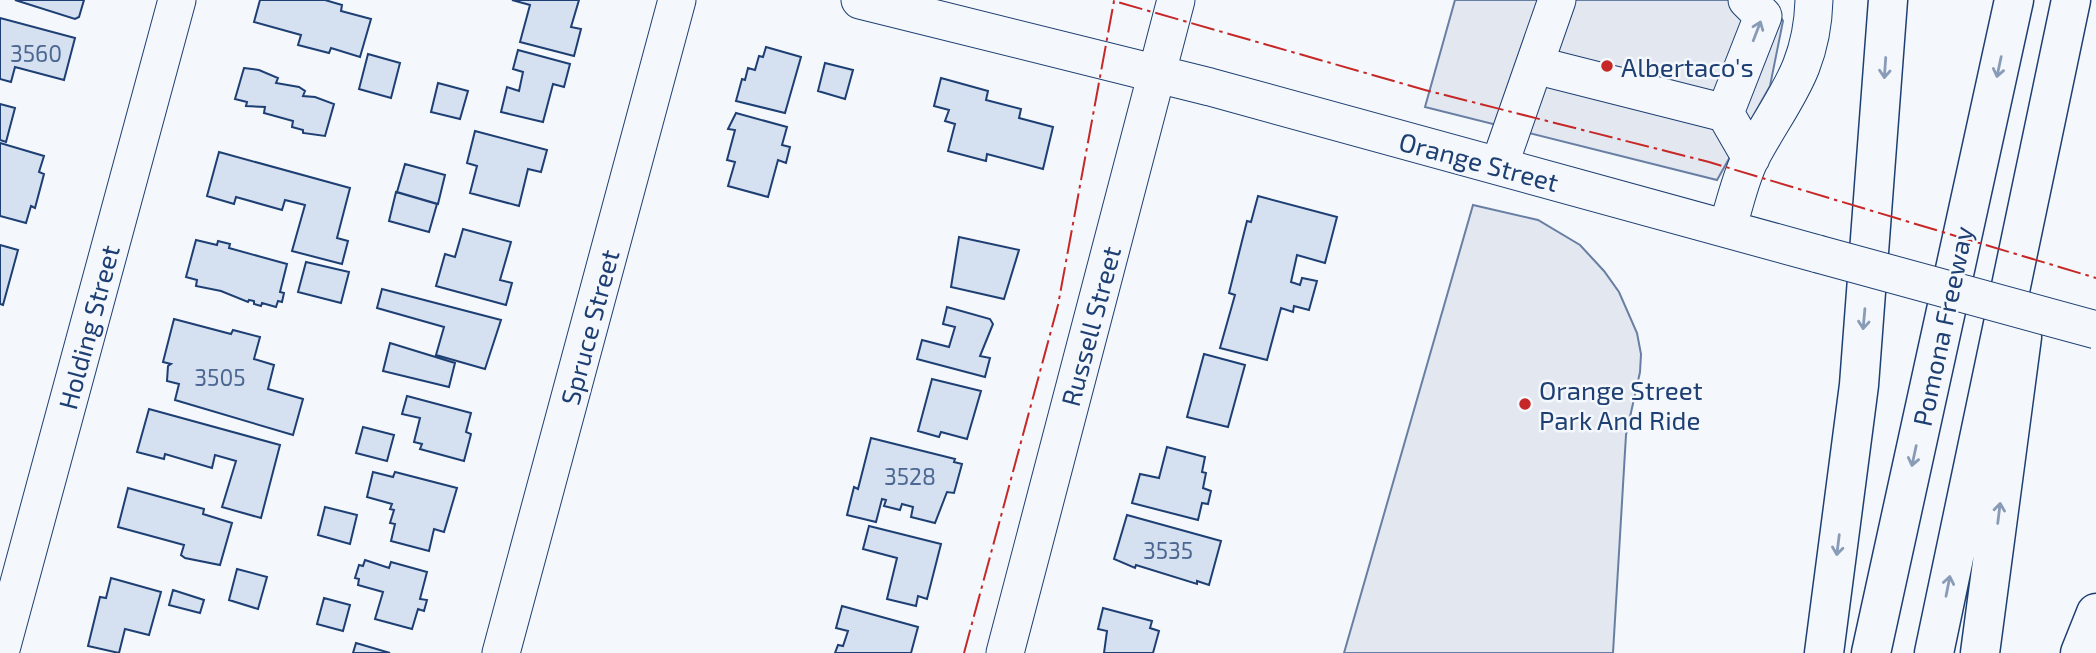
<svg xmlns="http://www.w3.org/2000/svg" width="2096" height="653" font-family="'Exo 2',sans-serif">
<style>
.parking{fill:#e3e8f0;stroke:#687fa3;stroke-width:2}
.building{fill:#d5e0f0;stroke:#1d3f73;stroke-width:2}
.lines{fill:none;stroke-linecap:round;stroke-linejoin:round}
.minor-casing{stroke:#1d3f73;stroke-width:39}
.highway-casing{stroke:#1d3f73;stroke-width:41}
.minor{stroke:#f4f7fb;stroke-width:37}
.highway{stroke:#f4f7fb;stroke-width:38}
.minor-bridge-casing{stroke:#1d3f73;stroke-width:39;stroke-linecap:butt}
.minor-bridge{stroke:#f4f7fb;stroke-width:37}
.power{stroke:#c62828;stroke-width:2;stroke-dasharray:24 5 3.5 5;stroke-linecap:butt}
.oneway{stroke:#889bb7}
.poi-dot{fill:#c62828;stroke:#f4f7fb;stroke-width:2.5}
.labels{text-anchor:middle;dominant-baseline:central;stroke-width:5;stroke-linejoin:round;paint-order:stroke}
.number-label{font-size:23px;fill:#4b6792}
.poi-label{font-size:26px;fill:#1d3f73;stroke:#f4f7fb;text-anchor:start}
.street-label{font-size:26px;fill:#1d3f73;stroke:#f4f7fb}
</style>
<rect width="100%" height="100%" fill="#f4f7fb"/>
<path class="parking" d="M1455,0H1771L1783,21L1770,86L1717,180L1425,107Z
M1473,205L1538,220L1580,245L1604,271L1619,292L1637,333L1641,354L1640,372L1626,435L1613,653H1344Z"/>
<path class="building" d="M15,0H84L79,17L75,19Z
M260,0H325L342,5L341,11L371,19L360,57L331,48L329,53L298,45L301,35L254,22Z
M512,0H579L571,27L581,29L574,56L520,42L530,5Z
M0,18L75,38L64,80L15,67L11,82L0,79Z
M766,47L801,57L785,113L736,101L742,79L745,80L748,68L755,70L759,56L763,57Z
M518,50L570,64L564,87L553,84L543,122L501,112L507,87L519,91L523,72L513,69Z
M368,54L400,63L391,98L359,89Z
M825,63L853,70L845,99L818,91Z
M244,68L259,70L278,78L276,83L299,87L305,91L303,96L315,97L334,104L325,136L303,133V130L292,127L293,121L264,113L265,107L246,106L247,102L235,99Z
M941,78L988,91L986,100L1021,109L1019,118L1053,127L1043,169L987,154L986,161L948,151L955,124L945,121L949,110L934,106Z
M438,83L468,91L460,119L431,112Z
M0,104L15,108L6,142L0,140Z
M736,113L787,127L782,145L790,147L786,163L778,160L768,197L728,186L735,162L727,160L735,130L728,129Z
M475,131L547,150L541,172L528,169L519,206L470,193L477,166L467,163Z
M0,143L44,156L39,172L44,174L35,208L31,206L26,223L0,216Z
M219,152L350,188L337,238L348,241L342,264L292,251L305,205L285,200L282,210L236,197L234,204L207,196Z
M405,164L445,175L438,204L397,192Z
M396,192L437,204L429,232L389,221Z
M1258,196L1337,217L1325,263L1297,255L1291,282L1300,285L1302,278L1317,281L1309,310L1294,306L1293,312L1281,308L1267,360L1220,348L1235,295L1229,293L1247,221L1251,222Z
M463,229L511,242L500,280L512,283L506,305L436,286L445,254L455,257Z
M959,237L1019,250L1004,299L951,287Z
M196,240L217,245L218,241L230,244L229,248L287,264L280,292L284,293L282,302L278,301L276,307L262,303L261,306L254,304V301L249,300L248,302L221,291L196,286L197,280L186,277Z
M0,245L18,250L3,305L0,304Z
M306,262L349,272L341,303L298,292Z
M382,289L501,320L485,369L436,355L444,327L377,308Z
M947,307L990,319L993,324L980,356L990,358L985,377L917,359L922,340L949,347L955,327L943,324Z
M174,319L231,334L233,330L260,337L254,359L274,365L268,389L303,399L293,435L175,400L179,384L167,381L168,366L171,364L163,362Z
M390,343L455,363L449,387L383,371Z
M1204,354L1245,365L1228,427L1187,417Z
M932,379L981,391L967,439L941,432L939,437L918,431Z
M407,396L471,413L466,432L471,434L464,461L420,449L422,444L414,442L420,418L402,414Z
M149,409L280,445L261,518L222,507L236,461L215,455L212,468L165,454L164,459L137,452Z
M363,427L394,435L387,461L356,453Z
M871,438L955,459L954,462L962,464L954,493L947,492L935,523L911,517L913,507L902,504L900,510L884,506L886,500L882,499L876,522L847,515L854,487L858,489Z
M1167,447L1205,457L1202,472L1206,473L1203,488L1211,491L1208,504L1202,503L1198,520L1132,503L1140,474L1159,478Z
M373,472L393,477L395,472L457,488L444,532L434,529L429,551L391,541L395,524L390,523L394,510L390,509L392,504L367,497Z
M128,488L204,509L203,514L232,523L220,565L185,558L181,555L184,545L118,527Z
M325,507L357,515L350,544L318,535Z
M1127,515L1221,541L1209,585L1197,581V584L1136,565L1135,568L1114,559Z
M869,526L941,544L927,599L918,596L916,606L887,599L897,558L863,549Z
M365,560L389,568L391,562L427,572L420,599L427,600L424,611L418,609L412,629L375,619L383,592L358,585L359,579L355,578L359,565L363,566Z
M237,569L267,577L258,609L229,600Z
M111,578L161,592L149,635L125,629L119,653L88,646L100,597L106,598Z
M173,590L204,600L200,613L169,605Z
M324,598L350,605L343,631L317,624Z
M842,606L918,627L911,653H835L838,645L843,646L848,631L836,628Z
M1103,608L1152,621L1150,628L1159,631L1153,653H1104L1107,631L1098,629Z
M356,643L390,653H353Z"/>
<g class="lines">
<defs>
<path id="minor" d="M860,0L1210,87L1818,254
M1535,65L1725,113L1751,158
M1725,113L1763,16L1747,0
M1499,166L1557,0
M1727,228C1735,205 1740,178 1751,157C1782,99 1812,71 1814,0
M0,653L177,0
M501,653L677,0
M1005,653L1176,0"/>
<path id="highway" d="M1824,653L1859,385L1888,0
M1871,653L2014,0
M1934,653L2071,0
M1980,653L2022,337
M2080,653L2096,613"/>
</defs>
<use href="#minor" class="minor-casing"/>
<use href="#highway" class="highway-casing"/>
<use href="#minor" class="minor"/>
<use href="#highway" class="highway"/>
<defs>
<path id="minor-bridge" d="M1818,254L2096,330"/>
</defs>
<use href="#minor-bridge" class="minor-bridge-casing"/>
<use href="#minor-bridge" class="minor-bridge"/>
<path class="power" d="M964,653L1058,305L1114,1L1425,90L1709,162L2096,278"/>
</g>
<defs><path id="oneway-shaft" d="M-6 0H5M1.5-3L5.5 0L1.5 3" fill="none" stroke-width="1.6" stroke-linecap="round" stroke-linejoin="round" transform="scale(1.75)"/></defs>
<g class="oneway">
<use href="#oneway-shaft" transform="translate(1757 31) rotate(-69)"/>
<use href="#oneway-shaft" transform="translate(1999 67) rotate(102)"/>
<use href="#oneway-shaft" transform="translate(1885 68) rotate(94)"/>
<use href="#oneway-shaft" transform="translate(1864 319) rotate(95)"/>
<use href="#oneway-shaft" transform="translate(1914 456) rotate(102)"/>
<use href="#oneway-shaft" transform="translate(1999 513) rotate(-83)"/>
<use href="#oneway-shaft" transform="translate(1838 545) rotate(97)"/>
<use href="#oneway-shaft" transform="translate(1948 586) rotate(-79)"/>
</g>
<g class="poi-dot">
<circle cx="1607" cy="66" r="7"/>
<circle cx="1525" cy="404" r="7"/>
</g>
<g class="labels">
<g class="number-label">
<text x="36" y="53">3560</text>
<text x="220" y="377">3505</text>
<text x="910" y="476">3528</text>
<text x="1168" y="550">3535</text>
</g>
<g class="poi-label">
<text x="1621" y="66">Albertaco's</text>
<text x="1539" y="389">Orange Street<tspan x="1539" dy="30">Park And Ride</tspan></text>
</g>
<g class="street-label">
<text transform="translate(1479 161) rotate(15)">Orange Street</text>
<text transform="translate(1090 326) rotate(-75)">Russell Street</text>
<text transform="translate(1942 326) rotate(-78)">Pomona Freeway</text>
<text transform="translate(88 327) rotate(-75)">Holding Street</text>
<text transform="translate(589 327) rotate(-75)">Spruce Street</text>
</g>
</g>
</svg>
